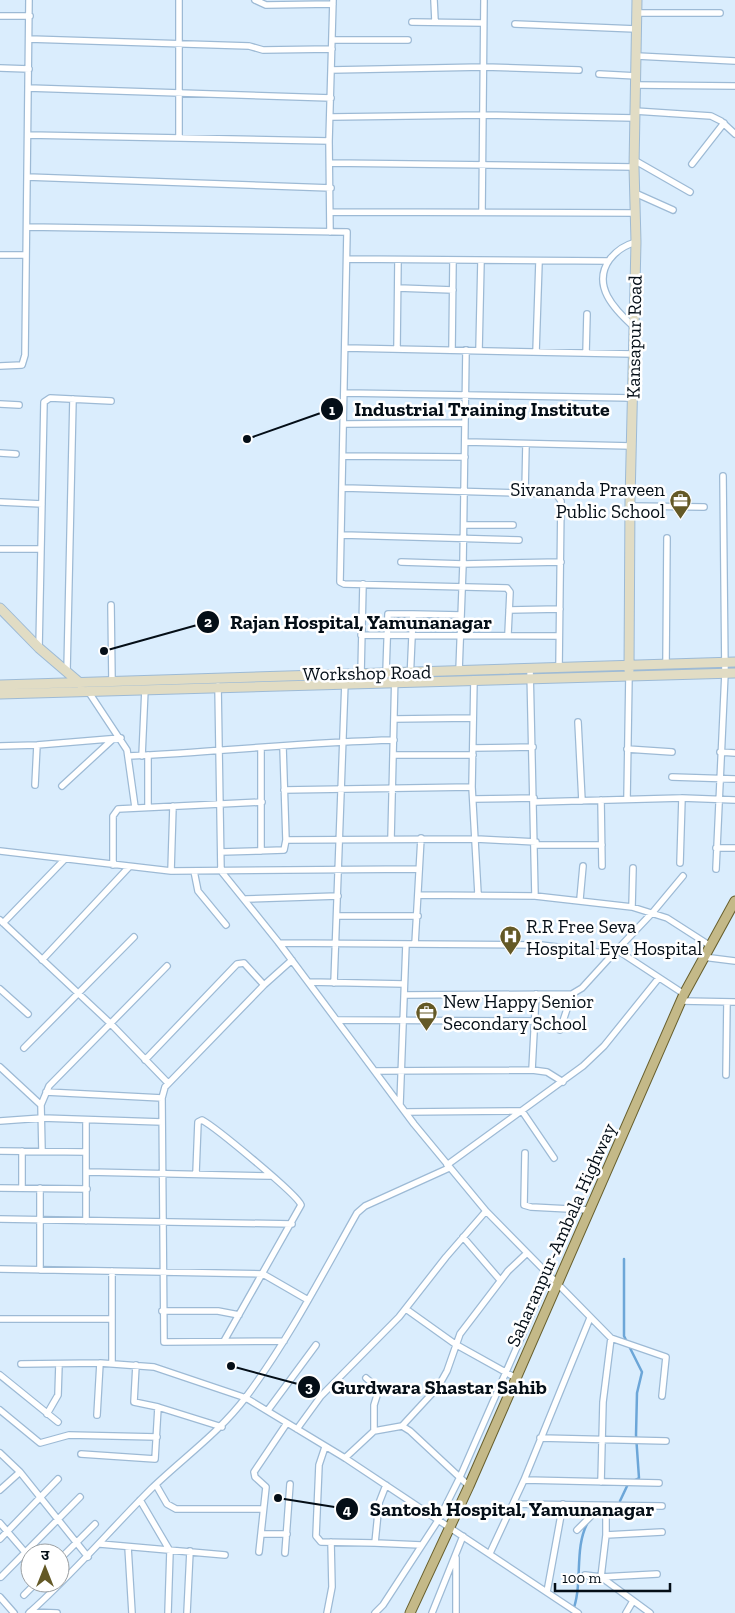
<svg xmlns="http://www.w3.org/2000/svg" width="735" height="1613" font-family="'Zilla Slab','Noto Sans Devanagari',serif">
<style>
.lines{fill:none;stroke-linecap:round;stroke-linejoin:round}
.stream{stroke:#6ca6d8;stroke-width:2.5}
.street-casing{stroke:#9dbad5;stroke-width:8}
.secondary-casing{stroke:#9dbad5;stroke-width:11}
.primary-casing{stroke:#675f2d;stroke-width:11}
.street{stroke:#fff;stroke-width:5.5}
.secondary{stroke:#e1dcc4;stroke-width:9}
.primary{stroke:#c4b988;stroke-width:9}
.labels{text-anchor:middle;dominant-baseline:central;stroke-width:5;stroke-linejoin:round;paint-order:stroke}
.street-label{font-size:19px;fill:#040e17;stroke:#fff}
.poi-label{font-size:19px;fill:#040e17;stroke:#fff;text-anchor:start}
.leader{fill:none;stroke:#040e17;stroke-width:2}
.callout-dot{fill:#040e17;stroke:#fff;stroke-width:2}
.mark-label{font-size:15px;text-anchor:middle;font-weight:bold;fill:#fff}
.callout-label{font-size:20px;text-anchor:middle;font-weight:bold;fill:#040e17;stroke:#fff;stroke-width:5;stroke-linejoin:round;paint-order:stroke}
</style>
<rect width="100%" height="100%" fill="#daedfd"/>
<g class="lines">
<path class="stream" d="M624,1259V1336L642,1372L637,1393L636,1435L639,1478L633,1481
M620,1501L628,1484
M572,1613C584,1585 573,1549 588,1522"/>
<defs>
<path id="street" d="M255,0L266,5L333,4
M434,0L435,21
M636,13H720
M0,16H30
M412,22L483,23
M515,24L636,29
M29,39L249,46L263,50L332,49
M332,40H408
M637,56L735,61
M0,68L29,69
M331,70L484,67L579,70
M599,74L637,76
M637,85L734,86
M28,88L331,98
M635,111L711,116L721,121L735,134
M331,117L483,115L635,118
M28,135L329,141
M179,137V0
M634,160L690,192
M330,163L634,167
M692,164L724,123
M27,177L331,188
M635,193L673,210
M330,212L635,213
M482,212L484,0
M27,227L347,232L340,582L344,584L507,588L510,592L508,634
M330,232L329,141L333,0
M0,255H26
M347,259L608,261
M398,288L453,290
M634,327C614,309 591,285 610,259C617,250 625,245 636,242
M345,348L633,354
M397,348L398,260
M452,350L453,261
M479,350L481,261
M536,352L539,262
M586,353L587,314
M0,366L22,365L25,355L29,0
M345,393L632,398
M0,404L19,405
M345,424L465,423
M465,442L631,446
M0,453L16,454
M344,456L465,457
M344,488L556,494L561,501L559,668
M525,492L526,444
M0,502L42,504
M630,506L704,507
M464,525H513
M343,535L519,540
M0,549H41
M401,562L463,564L561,562
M111,605L112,681
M509,610L560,609
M361,635L559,636
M39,648L44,402L50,398L111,401
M666,664L667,538
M530,669L535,896
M67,671L73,399
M459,671L463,564L466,350
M386,672L388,614H413
M361,673L363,584
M474,679L472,787L478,894
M410,681L413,614L461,615
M218,686L221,871L279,943L414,1124L486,1211L611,1338L666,1357L662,1396
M88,691L127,750L135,807
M394,719L473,718
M578,722L582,801
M0,746L37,745L121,738
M473,748L533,747
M261,749V851
M627,749L672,752
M720,752L735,753
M148,755V807
M394,755H473
M129,756C217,752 306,742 394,740
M142,756L145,689
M672,777L735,779
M35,785L37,745
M62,786L113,739
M284,790L472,787
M474,799L534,798
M627,799L629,675
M601,800L602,866
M535,802L682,798L735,800
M391,839L395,672
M286,840L476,839L536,842
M536,845H602
M716,848H735
M0,851L171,871L419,869
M221,852L284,850L286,840L283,747
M680,863L682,798
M113,865V816L118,809L262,802
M716,869L725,673L723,476
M171,871L173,806
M194,871L198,891L226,925
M418,895L535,896L632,907L667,918L709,945
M246,899L338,896
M580,899L583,866
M632,907L633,868
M337,916H418
M0,920L110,1023L168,1083
M3,923L64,860
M279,943L541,945L613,954L617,950L684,994
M415,944L421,838
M617,950L653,912L683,876
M703,957L735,961
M42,960L129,867
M309,982L404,984
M334,983L345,682
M0,989L28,1014
M404,995L572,994
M681,1001L735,1002
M338,1020L534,1021
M560,1030L572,994L582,988L613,954
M24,1048L134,937
M145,1060L237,964L244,963L264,985
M0,1067L41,1105
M532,1070L536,994
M375,1071L532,1070L547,1072L563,1082
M726,1075L727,1002
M46,1092L162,1098
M400,1104L406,944
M406,1112L522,1111L554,1158
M0,1121L42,1118L162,1122
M86,1121V1221
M0,1151L86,1152
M42,1151L41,1105L49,1086L167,966
M525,1153L524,1205L531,1207L589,1210
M447,1165L583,1066L604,1046L658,979
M88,1172L270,1176
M196,1173L198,1122L202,1120C215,1127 298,1195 301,1205L224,1341
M0,1188L87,1189
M22,1188V1151
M0,1219L292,1224
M463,1237L500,1280
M0,1269L263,1274L308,1300
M40,1270V1188
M112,1271V1363
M406,1309L455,1344L516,1378
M162,1311H218L239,1315
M0,1319H112
M284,1341L164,1342L162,1098L165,1087L264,985L292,960
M21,1364L100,1363L154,1367L246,1398L345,1458L578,1613
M136,1365L134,1402L158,1407L222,1427
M0,1375L58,1422
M366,1378L379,1389L374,1405V1431
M0,1410L40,1443L69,1435L157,1437
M268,1410L316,1345
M47,1414L58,1395L59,1364
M97,1415L100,1363
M402,1426L410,1431L469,1486
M297,1429L321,1396L399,1317L446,1257L486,1211
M540,1438L666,1441
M325,1447L319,1465L316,1536L321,1542L375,1543L379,1503L386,1485
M0,1453L20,1472L88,1557
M81,1454L155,1459L158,1407
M345,1458L374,1431L402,1426L438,1387L447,1371L460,1334L508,1271L526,1254
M524,1480L659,1483
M601,1482L603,1402L611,1338
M156,1485L167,1504L176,1509H263
M0,1490L20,1472
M140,1500L170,1551L168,1613
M513,1504L662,1506
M606,1506V1535L601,1577L650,1613
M0,1523L30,1558
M577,1530L601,1506
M262,1534H287
M606,1535L662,1532
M0,1539L58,1479
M375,1543L421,1545
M100,1544L225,1555
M128,1547L132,1613
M259,1552L266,1487L255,1477L254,1472L287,1423
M285,1553L290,1484
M490,1553L524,1480L590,1318
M456,1558V1613
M60,1559L95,1524
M585,1575L601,1577L657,1574
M1,1577L80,1497
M547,1592L563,1504
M24,1595L36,1583
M0,1597L14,1613
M30,1612L57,1613
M29,1613C73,1574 110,1530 151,1489C183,1458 219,1433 246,1397C289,1339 322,1275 357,1213L365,1206L449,1168
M187,1613L190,1551
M327,1613L332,1587L331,1542
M375,1613L383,1605L439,1519L460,1477L548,1276
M432,1613L463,1536
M626,1613L633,1601"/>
<path id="secondary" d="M0,608L39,648L81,684
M629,670L630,501L636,242L634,167L637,0
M0,685L735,662
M0,694L735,673"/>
<path id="primary" d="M410,1613L469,1486L684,994L735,901"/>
</defs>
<use href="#street" class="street-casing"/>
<use href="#secondary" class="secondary-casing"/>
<use href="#primary" class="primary-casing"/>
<use href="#street" class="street"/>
<use href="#secondary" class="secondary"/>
<use href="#primary" class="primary"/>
</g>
<defs>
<symbol id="office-pin" viewBox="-11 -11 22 30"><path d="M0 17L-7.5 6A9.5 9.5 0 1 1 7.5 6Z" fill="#645926" stroke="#fff"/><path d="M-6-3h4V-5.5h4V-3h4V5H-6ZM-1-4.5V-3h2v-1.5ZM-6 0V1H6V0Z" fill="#fff"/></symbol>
<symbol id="hospital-pin" viewBox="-11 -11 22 30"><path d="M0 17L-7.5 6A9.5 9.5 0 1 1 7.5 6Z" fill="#645926" stroke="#fff"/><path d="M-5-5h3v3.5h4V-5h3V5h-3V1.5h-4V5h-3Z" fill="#fff"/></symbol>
</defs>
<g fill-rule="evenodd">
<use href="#office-pin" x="668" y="488" width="25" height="34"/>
<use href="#hospital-pin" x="498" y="924" width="25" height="34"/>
<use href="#office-pin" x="414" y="1000" width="25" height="34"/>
</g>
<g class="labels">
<g class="street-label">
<text transform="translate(634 337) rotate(-89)">Kansapur Road</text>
<text transform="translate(367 673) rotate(-1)">Workshop Road</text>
<text transform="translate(561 1235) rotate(-66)">Saharanpur-Ambala Highway</text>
</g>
<g class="poi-label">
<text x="665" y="489" text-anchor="end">Sivananda Praveen<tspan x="665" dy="22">Public School</tspan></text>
<text x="526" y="926">R.R Free Seva<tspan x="526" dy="22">Hospital Eye Hospital</tspan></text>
<text x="443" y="1001">New Happy Senior<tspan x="443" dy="22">Secondary School</tspan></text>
</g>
</g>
<path class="leader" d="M247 439L332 409M104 651L208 622M231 1366L309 1387M278 1498L347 1509"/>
<g class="callout-dot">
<circle cx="247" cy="439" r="5"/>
<circle cx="104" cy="651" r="5"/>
<circle cx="231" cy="1366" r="5"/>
<circle cx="278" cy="1498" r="5"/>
<circle cx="332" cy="409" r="12"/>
<circle cx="208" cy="622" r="12"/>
<circle cx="309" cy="1387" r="12"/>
<circle cx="347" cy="1509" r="12"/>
</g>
<g class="mark-label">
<text x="332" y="415">1</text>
<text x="208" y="627">2</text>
<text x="309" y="1392">3</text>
<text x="347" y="1515">4</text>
</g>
<g class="callout-label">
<text x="482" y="416">Industrial Training Institute</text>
<text x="361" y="629">Rajan Hospital, Yamunanagar</text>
<text x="439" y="1394">Gurdwara Shastar Sahib</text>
<text x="512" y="1516">Santosh Hospital, Yamunanagar</text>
</g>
<g transform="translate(45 1568)"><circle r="24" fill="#ffffff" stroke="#9b9fa2"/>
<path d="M0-4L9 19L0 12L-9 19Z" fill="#645926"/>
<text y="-8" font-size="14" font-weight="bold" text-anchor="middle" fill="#040e17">उ</text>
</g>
<path d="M555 1583v8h115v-8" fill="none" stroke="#040e17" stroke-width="2.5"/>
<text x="562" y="1583" font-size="15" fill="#040e17" stroke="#ffffff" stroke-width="4" paint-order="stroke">100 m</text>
</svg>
